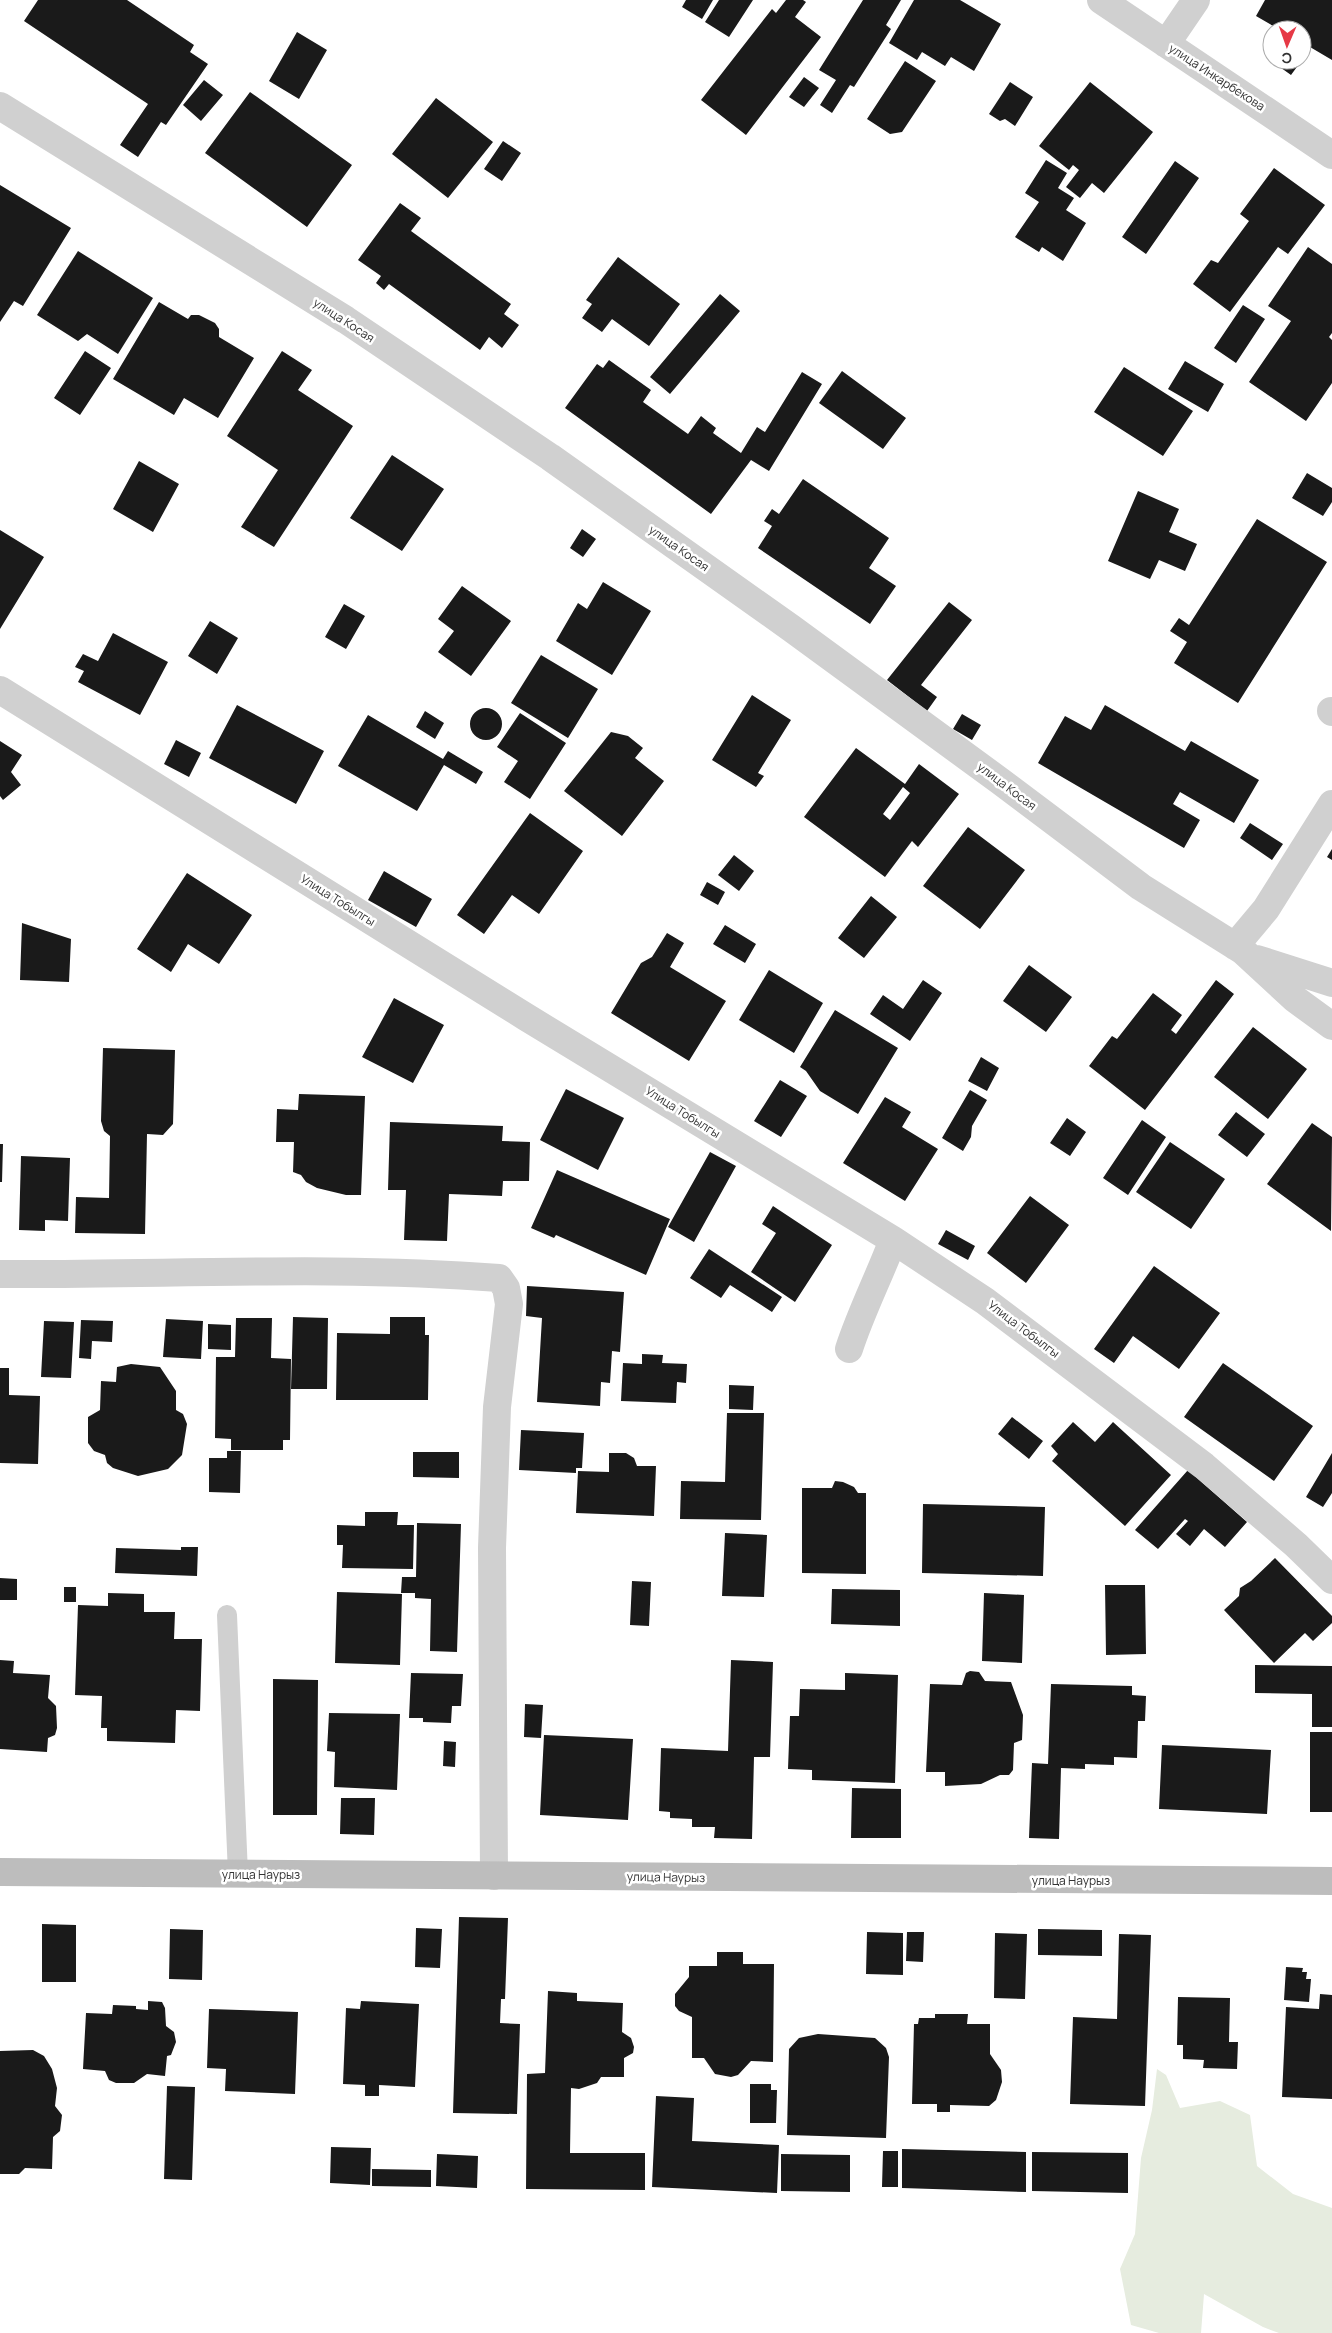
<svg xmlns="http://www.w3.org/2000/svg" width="1332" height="2333" font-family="Manrope,sans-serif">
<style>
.green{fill:#e6ecdf}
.building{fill:#1a1a1a;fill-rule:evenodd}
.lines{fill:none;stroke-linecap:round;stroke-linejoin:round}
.lane{stroke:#d0d0d0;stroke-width:20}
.street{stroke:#d0d0d0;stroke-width:28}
.secondary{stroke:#bdbdbd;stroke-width:28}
.labels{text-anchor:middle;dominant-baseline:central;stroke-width:5;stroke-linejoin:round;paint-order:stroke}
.street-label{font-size:12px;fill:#333;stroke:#fff}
</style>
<rect width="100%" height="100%" fill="#fff"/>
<path class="green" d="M1157,2069L1166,2075L1180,2108L1220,2101L1250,2115L1257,2166L1293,2194L1332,2208V2333H1279L1263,2327L1204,2294L1201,2333H1159L1131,2325L1120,2269L1135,2234L1141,2158L1152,2110Z"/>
<path class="building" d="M38,0H127L194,45L190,52L208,64L166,125L161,122L138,157L120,145L148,104L24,21Z
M686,0H713L702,19L682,7Z
M719,0H753L729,37L705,22Z
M786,0H803L806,2L795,17L821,37L746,135L701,100L772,9L776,13Z
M863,0H901L886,25L891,29L854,87L850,85L832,113L820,105L836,80L819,70Z
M914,0H960L1001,24L974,71L951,57L945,66L922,52L917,60L889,43Z
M1265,0H1332V60L1310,47L1302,59V30H1280L1256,16Z
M297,32L327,50L299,99L269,81Z
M1270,60H1302L1291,75Z
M905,61L936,81L902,132L890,134L867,119Z
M804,77L819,88L804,107L789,97Z
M204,80L223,95L201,121L183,105Z
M1010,82L1033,97L1015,126L1005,119L1000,121L989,114Z
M1090,82L1153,132L1104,193L1092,183L1080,198L1066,187L1079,170L1073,165L1069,170L1039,146Z
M250,92L352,165L307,227L205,153Z
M436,98L493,142L448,198L392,154Z
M503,141L521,153L502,181L484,169Z
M1046,160L1067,173L1058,188L1074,198L1066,210L1086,223L1063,261L1042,247L1039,252L1015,237L1039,202L1025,193Z
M1175,161L1199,178L1146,254L1122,237Z
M1274,168L1325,205L1288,254L1278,247L1230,312L1193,284L1211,260L1218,263L1249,221L1240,214Z
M0,185L71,228L23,306L14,301L0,322Z
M400,203L421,218L411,231L511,304L504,314L519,325L502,348L489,337L480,350L389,284L384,290L376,283L381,276L358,260Z
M1308,247L1332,264V333L1329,337L1332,340V383L1306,421L1249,382L1291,321L1268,306Z
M78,251L153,298L118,354L87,334L78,341L37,315Z
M618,257L680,304L649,346L612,319L602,332L582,318L592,304L586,300Z
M720,294L740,311L670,394L650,377Z
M159,302L188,319L191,315H199L215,323L219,329V337L254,358L218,418L184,398L174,415L113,379Z
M1243,305L1265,319L1236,363L1214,348Z
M85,351L111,368L80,415L54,398Z
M282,351L312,370L298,390L353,426L274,547L241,527L278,470L227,436Z
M609,360L651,390L643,402L688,434L701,416L716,428L713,433L741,453L757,427L765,432L802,372L822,384L769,471L751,460L711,514L565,408L597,364L603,368Z
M1185,361L1224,384L1208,412L1168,389Z
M1124,367L1193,411L1163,456L1094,412Z
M842,371L906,418L883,449L819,403Z
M392,455L444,489L402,551L350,518Z
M139,461L179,484L153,532L113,509Z
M1307,473L1332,488V502L1323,516L1292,498Z
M803,479L889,538L869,568L896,586L870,624L758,548L772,526L764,521L772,509L779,514Z
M1138,491L1179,509L1169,532L1197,544L1185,571L1159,560L1150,579L1108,561Z
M1257,519L1327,562L1238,703L1174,663L1187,642L1170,631L1179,618L1189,625Z
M582,529L596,539L583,557L570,548Z
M0,530L44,557L0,629Z
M603,582L651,611L612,675L556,641L578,603L587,609Z
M462,586L511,621L471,676L438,652L454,631L438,619Z
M949,602L972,620L921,685L937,697L927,711L887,680Z
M344,604L365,616L346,649L325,637Z
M210,621L238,638L217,674L188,656Z
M113,633L168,662L140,715L78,682L84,671L75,667L83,654L98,661Z
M541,655L598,689L568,738L511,703Z
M752,695L791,720L758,773L764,776L756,787L712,760Z
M237,705L324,751L296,804L209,758Z
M1105,705L1185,751L1191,741L1259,780L1234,823L1180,792L1173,804L1200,820L1184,848L1038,763L1065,716L1091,730Z
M470 724a16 16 0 1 1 32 0a16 16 0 1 1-32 0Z
M425,711L444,723L435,739L416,727Z
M520,713L566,743L530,799L504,782L518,761L497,747Z
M962,714L981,725L972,740L953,729Z
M368,715L443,759L448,751L483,772L476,784L444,765L417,811L338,766Z
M611,732L628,736L643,748L635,758L664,781L622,836L564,791Z
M176,740L201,753L189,777L164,764Z
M0,741L22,755L11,772L21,785L3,800L0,796Z
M856,748L905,784L919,764L959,794L918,847L912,841L885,877L804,817ZM903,787L910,793L890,820L883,814Z
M530,813L583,851L539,914L512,895L484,934L457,915Z
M1250,823L1283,844L1272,860L1240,838Z
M968,827L1025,870L980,929L923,886Z
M1332,849V860L1327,857Z
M734,855L754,871L739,891L718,875Z
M384,871L432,899L416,927L368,900Z
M187,873L252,915L219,964L188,944L171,972L137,949Z
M707,882L725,892L718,905L700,895Z
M871,896L897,917L864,958L838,938Z
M22,923L71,939L69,982L20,980Z
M725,925L756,944L745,963L713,944Z
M667,933L684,943L670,967L726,1001L689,1061L611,1013L641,963L652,957Z
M1029,965L1072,997L1046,1032L1003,1001Z
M769,970L823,1003L794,1053L739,1020Z
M923,980L942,993L910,1041L870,1014L883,995L903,1009Z
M1216,980L1234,994L1145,1110L1089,1066L1112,1036L1117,1039L1153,993L1182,1015L1171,1030L1176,1034Z
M394,998L444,1025L413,1083L362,1057Z
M835,1010L898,1048L858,1114L820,1091L806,1071L800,1067Z
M1253,1027L1307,1069L1268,1119L1214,1077Z
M103,1048L175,1050L173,1124L163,1135L147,1134L145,1234L75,1233L76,1197L109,1198L110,1136L104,1131L101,1121Z
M981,1057L999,1068L987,1091L968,1081Z
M780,1080L807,1096L781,1137L754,1121Z
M566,1089L624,1118L598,1170L540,1140Z
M970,1090L987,1100L972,1126L971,1137L963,1151L942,1138Z
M299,1094L365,1096L361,1195H346L317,1188L306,1182L301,1175L293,1172L294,1142H276L277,1109L298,1110Z
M885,1097L911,1112L902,1127L938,1149L905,1201L843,1163Z
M1236,1112L1265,1134L1247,1157L1218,1135Z
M1067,1118L1086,1132L1070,1156L1050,1143Z
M1142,1120L1166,1137L1128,1195L1103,1178Z
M390,1122L503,1126L502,1141L530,1142L529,1181H503L502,1196L449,1194L447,1241L404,1240L406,1190H388Z
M1312,1123L1332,1137L1331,1231L1267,1184Z
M1170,1142L1225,1179L1191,1229L1136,1192Z
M0,1144H3L2,1182H0Z
M710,1152L736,1166L694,1242L668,1227Z
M21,1156L70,1158L68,1221L45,1220V1231L19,1230Z
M557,1170L670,1219L646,1275L556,1235L554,1238L531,1228Z
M1030,1196L1069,1225L1026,1283L987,1253Z
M773,1206L832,1245L795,1302L751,1272L776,1233L762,1224Z
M946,1230L975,1246L968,1260L938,1244Z
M709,1249L782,1297L772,1312L730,1285L721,1298L690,1278Z
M1154,1266L1220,1313L1179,1369L1133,1336L1114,1363L1094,1349Z
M527,1286L624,1292L620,1352L612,1351L610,1383L601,1382L600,1406L537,1402L542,1318L526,1316Z
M293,1317L328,1318L327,1389H291Z
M390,1317H425V1335H429L428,1400H336L337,1333L390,1334Z
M236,1318H272L271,1358L291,1359L290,1440H283V1450H231V1439L215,1438L216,1357H235Z
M166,1319L203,1321L201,1359L163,1357Z
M81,1320L113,1321L112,1342L92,1341L91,1359L79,1358Z
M44,1321L74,1322L71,1378L41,1377Z
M208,1324L231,1325V1350L208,1349Z
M642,1354L663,1355L662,1363L687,1364L686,1383L677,1382L676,1403L621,1401L623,1363L642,1364Z
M1223,1363L1313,1426L1274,1481L1184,1417Z
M131,1364L160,1367L176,1391V1410L183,1414L187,1424L182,1455L168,1469L138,1476L113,1468L107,1463L105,1455L94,1451L88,1443V1417L100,1410L101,1381L116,1382L117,1367Z
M0,1368H9V1395L40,1396L38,1464L0,1463Z
M729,1385L754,1386L753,1410L729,1409Z
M727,1413H764L761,1520L680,1519L681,1481L725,1482Z
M1012,1417L1043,1441L1029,1459L998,1434Z
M1073,1422L1095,1442L1113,1422L1171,1475L1125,1526L1052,1461L1058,1454L1051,1446Z
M521,1430L584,1433L582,1468H576V1473L519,1470Z
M227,1451H241L240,1493L209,1492V1458H227Z
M413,1452H459V1478L413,1477Z
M609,1453H626L634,1458L637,1466H656L654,1516L576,1513L578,1471L609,1472Z
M1332,1453V1493L1323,1507L1306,1497Z
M1188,1470L1247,1522L1225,1547L1204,1529L1190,1546L1176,1534L1188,1521L1185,1519L1158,1549L1135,1530Z
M835,1481L843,1482L854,1487L858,1493H866V1574L802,1573V1488H832Z
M923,1504L1045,1507L1043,1576L922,1573Z
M365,1512H398L397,1525H414L413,1569L342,1568L343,1545H337V1525L365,1526Z
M417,1523L461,1524L457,1652L430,1651L431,1599L415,1598V1593H401L402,1577H416Z
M725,1533L767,1535L764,1597L722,1596Z
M181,1547H198L197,1576L115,1573L116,1548L181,1550Z
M1275,1558L1332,1616V1623L1313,1641L1305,1633L1274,1663L1224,1610L1239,1596L1240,1588L1251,1581Z
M0,1578L17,1579V1600H0Z
M632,1581L651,1582L649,1626L630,1625Z
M1105,1585H1145L1146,1654L1106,1655Z
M64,1587H76V1602H64Z
M832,1589L900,1590V1626L831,1624Z
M337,1592L402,1594L400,1665L335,1663Z
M108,1593L144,1594V1612H175L174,1639H202L200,1711L176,1710L175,1743L107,1741V1728H101L102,1696L75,1695L78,1605L108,1606Z
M984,1593L1024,1595L1022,1663L982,1661Z
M0,1660L14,1661L13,1673L50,1675L48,1698L56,1706L57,1728L55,1735L48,1738L47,1752L0,1749Z
M731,1660L773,1662L770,1757H754L752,1839L714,1838L715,1827H692V1819L670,1818V1812L659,1811L661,1748L728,1751Z
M1255,1665L1332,1666V1727H1312V1694L1255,1693Z
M970,1671L979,1672L985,1681L1011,1682L1023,1715L1022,1740L1014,1743L1013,1770L1009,1775H1000L981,1784L945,1786V1772H926L930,1684L962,1685L966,1673Z
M411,1673L463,1674L461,1706H452L451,1723L423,1722V1718H409Z
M845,1673L898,1675L895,1783L812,1780V1770L788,1769L790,1716H799L800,1689L845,1690Z
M273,1679L318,1680L317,1815H273Z
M1051,1684L1132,1686V1695L1146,1696L1145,1721H1138L1137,1758L1114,1757V1765L1085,1764V1769L1061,1768L1059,1839L1029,1838L1032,1763L1048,1764Z
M525,1704L543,1705L541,1738L524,1737Z
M329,1713L400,1714L397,1790L334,1787L335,1752L327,1751Z
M1310,1732H1332V1812H1310Z
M544,1735L633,1739L628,1820L540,1815Z
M444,1741L456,1742L455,1767L443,1766Z
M1162,1745L1271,1750L1267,1814L1159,1809Z
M852,1788L901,1789V1838H851Z
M341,1798H375L374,1835L340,1834Z
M459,1917L508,1918L505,1999H501L500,2023L520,2024L517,2114L453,2113Z
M42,1924L76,1925V1982H42Z
M416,1928L442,1929L440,1968L415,1967Z
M170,1929L203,1930L202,1980L169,1979Z
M1038,1929L1102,1930V1956L1038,1955Z
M867,1932L903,1933V1975L866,1974Z
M907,1932H924L923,1962L906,1961Z
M995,1933L1027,1934L1025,1999L994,1998Z
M1119,1934L1151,1935L1145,2106L1070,2104L1073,2017L1117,2019Z
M717,1952H743V1964H774L773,2062L751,2061L738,2075L731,2077L715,2074L704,2058H692V2017L679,2011L675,2006V1994L689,1977V1966H717Z
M1286,1967L1303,1968L1302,1972H1307L1306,1979H1311L1309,2002L1284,2000Z
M548,1991L577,1993V2001L623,2003L622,2032L631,2038L634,2047L633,2053L624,2058V2077H601L597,2083L579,2089L571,2088L570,2153H645V2190L526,2189L527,2074L545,2073Z
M1320,1994L1332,1995V2099L1282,2097L1286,2007L1319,2009Z
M1178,1997L1230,1998L1229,2042H1238L1237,2069L1203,2068L1204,2060L1183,2059V2045H1177Z
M148,2001L162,2002L165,2008L166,2026L174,2032L176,2042L171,2055L167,2056L165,2076L147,2074L134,2083H116L109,2080L105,2071L83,2069L86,2013L112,2014L113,2005L136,2006V2009L148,2010Z
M361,2001L419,2004L415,2087L379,2085V2096H365V2085L343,2084L346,2008L360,2009Z
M209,2009L298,2012L295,2094L225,2091L226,2069L207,2068Z
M935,2014H968L967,2024H990V2054L1001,2070L1002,2082L996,2100L989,2106L950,2105V2112H937V2104H912L914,2024H918L919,2018H935Z
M818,2034L875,2038L886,2048L889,2057L886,2138L787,2135L789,2049L799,2038Z
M33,2050L44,2056L52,2069L57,2088L55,2106L62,2115L60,2131L53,2137L52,2169L25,2168L19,2174H0V2051Z
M750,2084H771V2090H777L776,2123H750Z
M167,2086L195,2087L192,2180L164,2179Z
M656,2096L694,2098L692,2141L779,2145L777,2193L652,2187Z
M331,2147L371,2148L370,2185L330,2183Z
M902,2149L1026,2152V2192L902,2188Z
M883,2151H898V2187H882Z
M1032,2152L1128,2153V2193L1032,2191Z
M437,2154L478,2156L477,2188L436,2186Z
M781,2154L850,2155V2192L781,2191Z
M372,2169L431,2170V2187L372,2186Z"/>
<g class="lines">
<path class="lane" d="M227,1615L238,1874"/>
<path class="street" d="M1101,0L1332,155
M1166,44L1196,0
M0,106L346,320L550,457L791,628L1000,781L1141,887L1243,951L1295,999L1332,1026
M0,690L526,1017L893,1240L985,1301L1204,1466L1296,1545L1332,1580
M1331,711L1332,712
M1235,946L1266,909L1332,804
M1257,959L1332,983
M0,1274C167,1275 333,1265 499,1278L506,1288L509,1304L497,1407L492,1548L494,1876
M849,1349C861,1312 879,1277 893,1240"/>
<path class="secondary" d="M0,1872L1332,1881"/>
</g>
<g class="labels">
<g class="street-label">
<text transform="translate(1217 77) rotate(33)">улица Инкарбекова</text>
<text transform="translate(344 320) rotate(33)">улица Косая</text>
<text transform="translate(679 548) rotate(35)">улица Косая</text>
<text transform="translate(1007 786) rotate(37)">улица Косая</text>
<text transform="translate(338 900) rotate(32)">Улица Тобылгы</text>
<text transform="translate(683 1112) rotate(32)">Улица Тобылгы</text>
<text transform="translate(1024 1329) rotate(37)">Улица Тобылгы</text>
<text x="261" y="1874">улица Наурыз</text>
<text transform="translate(666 1877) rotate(1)">улица Наурыз</text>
<text x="1071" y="1880">улица Наурыз</text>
</g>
</g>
<g transform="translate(1287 45) rotate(182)"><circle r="24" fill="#ffffff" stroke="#adadad"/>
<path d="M0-4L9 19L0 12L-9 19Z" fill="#e63946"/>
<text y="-8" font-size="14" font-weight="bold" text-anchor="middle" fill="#333333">С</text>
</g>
</svg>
